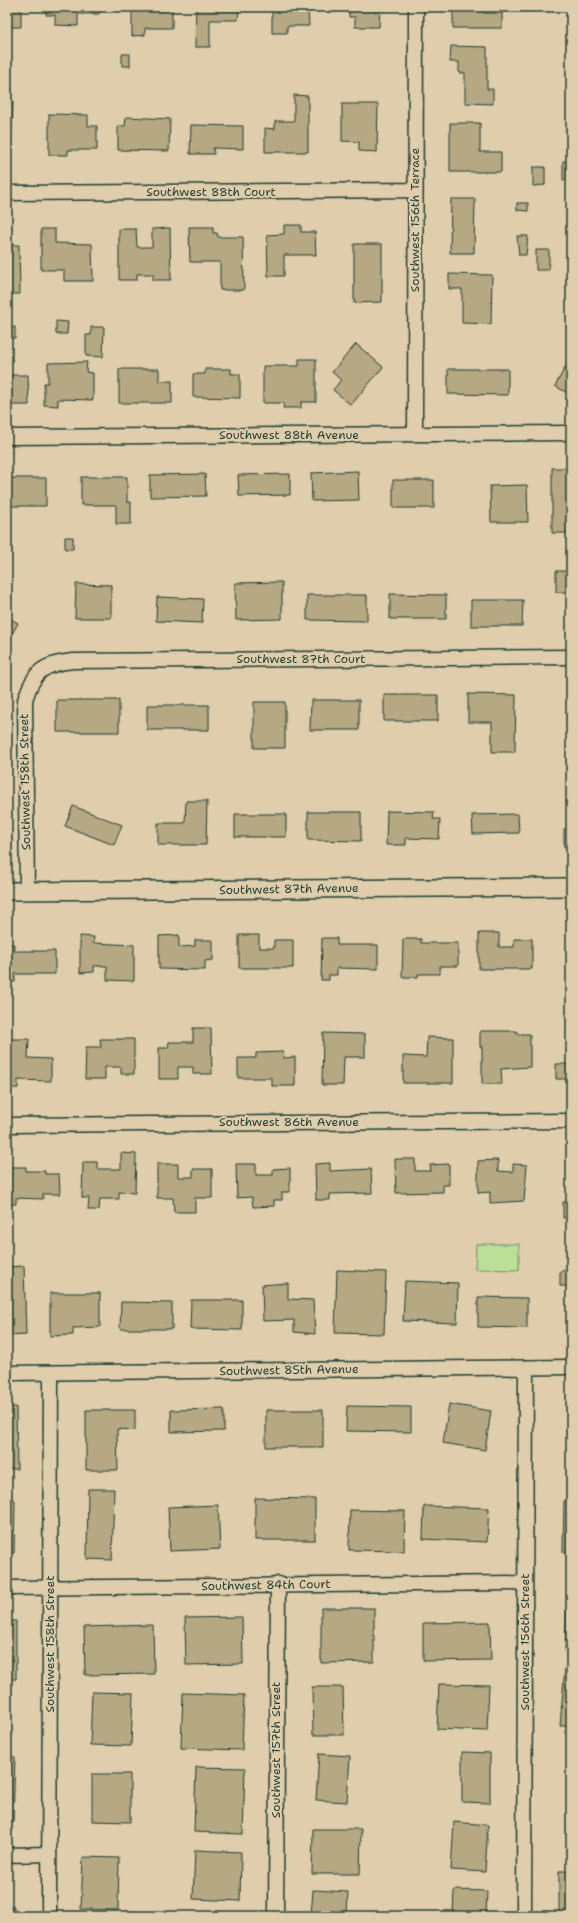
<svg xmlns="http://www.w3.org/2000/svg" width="578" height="1923" font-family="'Shantell Sans',sans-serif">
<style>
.green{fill:#bbde98;stroke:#6d8e66}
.building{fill:#b5a882;stroke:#1f3d34}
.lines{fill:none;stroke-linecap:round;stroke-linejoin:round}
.minor-casing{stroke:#1f3d34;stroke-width:17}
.tertiary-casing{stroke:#1f3d34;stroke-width:20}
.minor{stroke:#dfcdab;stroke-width:14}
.tertiary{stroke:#dfcdab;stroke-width:17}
.labels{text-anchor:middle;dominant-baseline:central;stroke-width:4;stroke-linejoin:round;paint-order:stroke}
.street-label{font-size:12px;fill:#1f3d34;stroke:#dfcdab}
</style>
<rect width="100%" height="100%" fill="#dfcdab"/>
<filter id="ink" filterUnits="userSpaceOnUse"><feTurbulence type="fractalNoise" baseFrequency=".025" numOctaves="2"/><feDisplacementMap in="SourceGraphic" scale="8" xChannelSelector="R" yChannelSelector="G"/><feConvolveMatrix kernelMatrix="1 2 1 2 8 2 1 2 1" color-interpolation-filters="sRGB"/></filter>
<g filter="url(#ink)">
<path class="green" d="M476,1244H519V1270L475,1269Z"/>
<path class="building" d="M7,7H21V27H7Z
M46,7H100L99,14H78V26L55,25V15H46Z
M132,7H172V28H145V35L132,36Z
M196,7H239L238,20H210V47H195Z
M272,7H308L309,26H287V33H272Z
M349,7H380L379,27H355V17H349Z
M453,7H484V13H502V28H453Z
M451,46L487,47V89H493V104L465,103V73H459V62H450Z
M122,54H130V66H122Z
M294,95L308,96V152H265V128L275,129V121H294Z
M7,101H13L11,158H7Z
M342,104H378L377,152L359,151V142L342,141Z
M49,114L88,115V126H97V150H68V155H49Z
M126,117L170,119L169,151L118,150V126H125Z
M450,123H480V152H501V172H450Z
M191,125L243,126V149L213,148L214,154H190Z
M563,161H571V180H563Z
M533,167H545V185L533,186Z
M451,199H475L474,253H450Z
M517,203H528V211L517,210Z
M284,225H301V232H315L316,255H284V276H268L267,235L284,234Z
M189,227H213V233H217L218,237H243L244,290H220V262H190Z
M170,228L171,280H153V274H137V280H119V229H136L137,247H152V229Z
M41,229H55V243L92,244L93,281H64V270H41Z
M517,236H528L526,255H519Z
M354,244H382V302L354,303Z
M7,245H19L20,294H7Z
M536,250H549V270H536Z
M571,267V290L569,289V269Z
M449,274L492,275L491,324L462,323V289H449Z
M56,321L68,322L67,334H56Z
M7,327H15V338H7Z
M91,327H104L103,357L86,356V335H91Z
M356,344L383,367L351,405L333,390L341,380L332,372Z
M571,357V395L555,386Z
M299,359H316V402H301V408H283L284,403H263V366H299Z
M87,362L86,372L93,373V400L58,399V406L44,405V383H48V363Z
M119,369H159V381H172V403H119Z
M205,369H231V374H240V398L193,397V374H205Z
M448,369H508V395L448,394Z
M7,375H28L29,405H9V401H7Z
M552,468H571V533H552Z
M358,471L359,500L312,501L311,473Z
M205,474L206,496L150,497V475Z
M290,474V495L239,496L238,475Z
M81,477H127V502H131V524H116V505H81Z
M7,478H46V506H7Z
M393,480H434V508H393Z
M527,485L528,522H491L490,486Z
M65,537H73V549H65Z
M556,571H571V592H556Z
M282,582V619L236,620L235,583Z
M76,584L111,585V618H75Z
M390,594L446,595V619H390Z
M307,595H367V621L307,620Z
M157,597L203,599L202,623L156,621Z
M471,600H523L522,626H471Z
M7,617L18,623L7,643Z
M468,694L516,695L515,752H492V722H468Z
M384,695H438V721H384Z
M57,700H119V732H57Z
M311,700H359V730H310Z
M254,702H285V748H254Z
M147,705H209V730H147Z
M186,801H207L206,845H158V823H185Z
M73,806L122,825L114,845L65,826Z
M387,811L434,812L433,819H440L439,839L406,838V845H386Z
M308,812H361V841L308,840Z
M235,814H286V837H235Z
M518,814L519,833L473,834L472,815Z
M564,829H571V847H564Z
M479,933H499V947H514V939H532V969H479Z
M179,935V947L195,946V940H213V960L205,961V970L159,969V936Z
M239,935H259V948H274V940H293V968H239Z
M80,936L94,937L93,943L134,945V981L107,980V966H94V972L80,973Z
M322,938H337V945H378V969L337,968V975H329V980H321Z
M403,939H421V943H458V966H440V974H418V977H402Z
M7,944H14V951H55V974H15V982H7Z
M193,1028H211L212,1074H193V1067H178V1079H159V1048H168L169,1042H193Z
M480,1031H517V1034H530V1067L501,1069L502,1084H482V1047H480Z
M571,1031V1079H556V1064H571Z
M323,1033L365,1034V1057H344L343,1085H322Z
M427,1037L453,1038V1083H403V1056L426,1057Z
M7,1039H29L28,1058L51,1059V1081L18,1080V1088H7Z
M100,1039H134V1074H121V1067H105V1079H85L86,1047H101Z
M283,1052L284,1058L295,1057V1086H272V1078H238V1058H256V1053Z
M121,1153L136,1154L135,1193L119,1192V1199H100L99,1210H88L89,1198H82L83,1162H97V1169H121Z
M395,1159H415V1171H431L430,1165L449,1164V1185H443V1192L396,1193Z
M498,1160V1171L513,1172V1164L527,1165L524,1201L490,1203V1192L478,1193V1161Z
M330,1163V1171L371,1169L372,1193L330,1194V1200H316L315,1164Z
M157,1164H178V1177H193V1169H212V1198H195V1212H174L173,1198H157Z
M236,1164H256V1175H273V1169L290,1168V1192H282V1200H274V1206L253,1207L252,1197L237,1198Z
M7,1167H26V1171H45V1174H59L60,1194H43V1199L16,1198V1204H7Z
M563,1202H571V1218H563Z
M24,1266L26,1335L7,1336V1267Z
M337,1270L386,1272L384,1334L335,1333Z
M571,1270V1286H560V1271Z
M405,1281L458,1283L457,1323L403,1321Z
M288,1283V1299L313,1300L315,1334L294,1332V1320L263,1321L262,1285Z
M50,1293H100V1327L73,1328V1335L50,1336Z
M478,1297L527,1298V1328L478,1327Z
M191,1300H242V1330L190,1329Z
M121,1302L172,1303V1329H120Z
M449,1404L491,1411L485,1450L443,1443Z
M347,1406L411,1407V1432L346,1431Z
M7,1407H16L17,1469H7Z
M224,1409V1431L171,1432V1410Z
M86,1410H135V1430L117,1429L118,1470H86Z
M266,1410H323V1447H266Z
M88,1489H114L112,1560L87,1559Z
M255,1498L315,1499V1540H255Z
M7,1499L15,1500L14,1553H7Z
M564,1501H571V1553L563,1552Z
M218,1505L220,1549L170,1551L168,1507Z
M424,1506L489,1508L487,1542L423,1539Z
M350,1510L405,1511L404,1551L349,1550Z
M568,1586H571V1651H565Z
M321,1608H374V1662L321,1663Z
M242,1617L243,1664L186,1665L185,1618Z
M7,1621H16V1679H7Z
M490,1622L491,1660L423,1661V1623Z
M153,1625L154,1674L85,1675L84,1627Z
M565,1666L571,1667V1726H560Z
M439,1684L489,1685L487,1731L437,1729Z
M312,1687H343L344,1735H313Z
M92,1692L133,1693L131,1746L90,1745Z
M183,1693L244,1695L242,1750L181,1748Z
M462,1752L490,1753V1803L462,1802Z
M319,1754L350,1756L347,1802L316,1800Z
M7,1757H15L13,1822L7,1821Z
M196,1767L245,1768L243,1834L194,1832Z
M92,1774H130V1822L92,1821Z
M569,1778H571V1831H568Z
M454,1822L488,1825L485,1872L451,1870Z
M313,1829H361L360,1874H312Z
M195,1850L241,1852L240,1901L193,1899Z
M83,1857L119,1858L118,1910L81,1909Z
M559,1871H571V1916H559Z
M313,1890L348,1892L347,1916H311Z
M454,1890L487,1891L486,1916H453Z
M7,1905L14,1906V1916H7Z"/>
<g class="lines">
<defs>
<path id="minor" d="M7,193L415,190
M415,434L416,7
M7,437L571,433
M27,891L25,700C34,671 43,664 73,661L571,657
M7,1125L571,1121
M7,1373L571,1367
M7,1588L525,1583
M7,1855L49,1854
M49,1916L51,1373
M276,1916L278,1584
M524,1916L526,1368"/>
<path id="tertiary" d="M7,891L571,887"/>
</defs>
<use href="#minor" class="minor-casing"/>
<use href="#tertiary" class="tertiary-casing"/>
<use href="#minor" class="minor"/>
<use href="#tertiary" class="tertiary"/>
</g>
</g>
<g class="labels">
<g class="street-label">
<text x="211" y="192">Southwest 88th Court</text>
<text transform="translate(415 220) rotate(-90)">Southwest 156th Terrace</text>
<text x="289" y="435">Southwest 88th Avenue</text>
<text x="301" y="659">Southwest 87th Court</text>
<text transform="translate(25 782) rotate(-91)">Southwest 158th Street</text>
<text transform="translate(289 889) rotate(-1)">Southwest 87th Avenue</text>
<text x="289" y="1122">Southwest 86th Avenue</text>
<text transform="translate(289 1370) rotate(-1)">Southwest 85th Avenue</text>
<text transform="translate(266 1585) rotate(-1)">Southwest 84th Court</text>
<text transform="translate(525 1642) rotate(-90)">Southwest 156th Street</text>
<text transform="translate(50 1644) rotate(-90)">Southwest 158th Street</text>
<text transform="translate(276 1750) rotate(-90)">Southwest 157th Street</text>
</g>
</g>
<rect width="578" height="1923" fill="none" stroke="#dfcdab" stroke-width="24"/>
<rect x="12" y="12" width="554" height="1899" fill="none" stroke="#1f3d34" stroke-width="1.5" filter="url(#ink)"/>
</svg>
